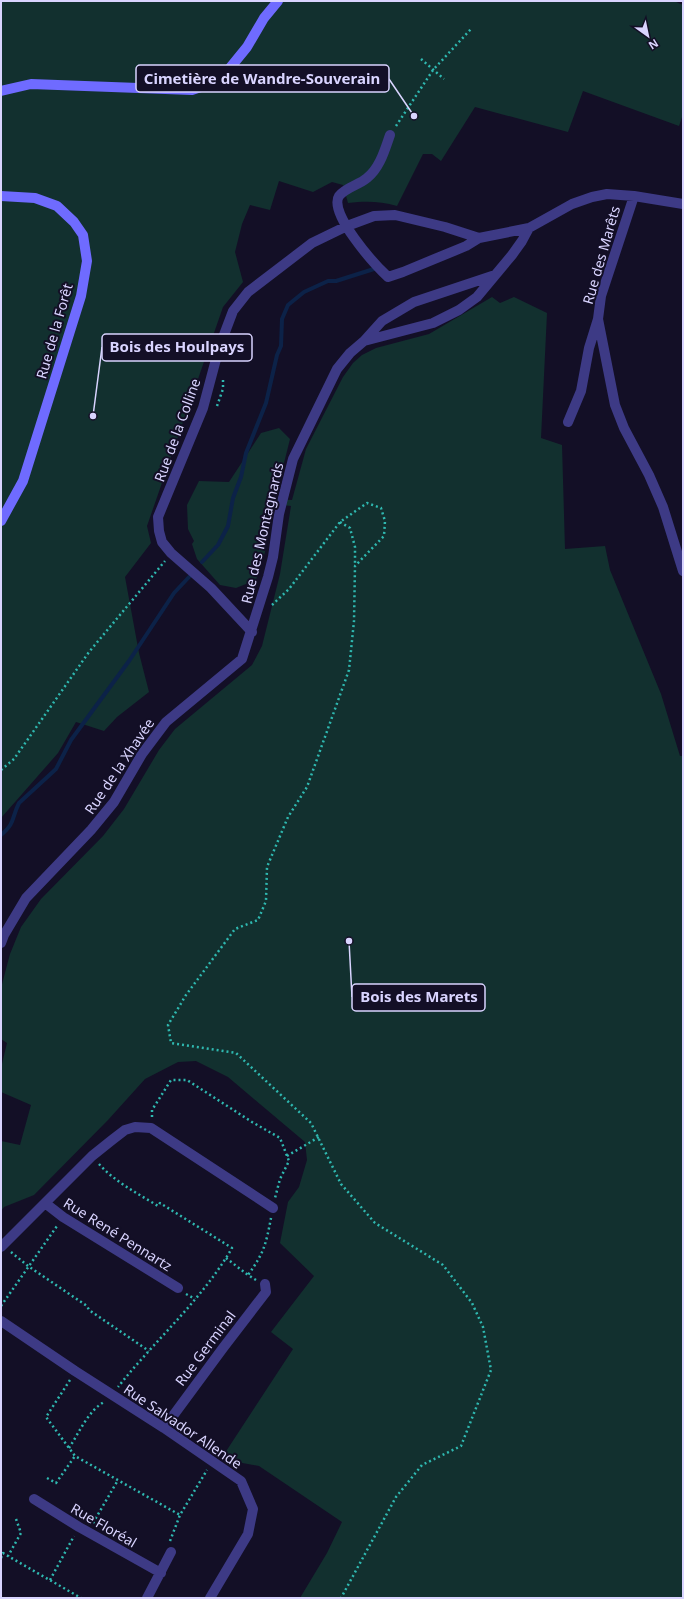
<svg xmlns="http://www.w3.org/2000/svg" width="684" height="1599" font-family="'Noto Sans',sans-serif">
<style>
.green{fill:#12302f}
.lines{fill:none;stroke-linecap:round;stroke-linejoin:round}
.stream{stroke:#0c2248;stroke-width:4}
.path{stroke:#2fb8b0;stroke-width:2.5;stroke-dasharray:2 3;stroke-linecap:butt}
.minor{stroke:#3d3a85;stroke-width:10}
.secondary{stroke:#6f6bff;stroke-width:10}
.labels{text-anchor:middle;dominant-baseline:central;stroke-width:4;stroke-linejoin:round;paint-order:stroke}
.street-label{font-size:14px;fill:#d9d4ff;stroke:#130f26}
.leader{fill:none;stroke:#d9d4ff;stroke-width:1.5}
.callout-dot{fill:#d9d4ff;stroke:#130f26;stroke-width:1.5}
.callout{fill:#130f26;stroke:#d9d4ff;stroke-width:1.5}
.callout-label{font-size:15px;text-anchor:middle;font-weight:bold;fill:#d9d4ff}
</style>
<rect width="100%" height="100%" fill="#130f26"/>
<path class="green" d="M1,1H674L683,5V114L679,126L583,91L568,132L475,107L441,161L432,154H423L397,206C380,201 365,201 348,203L343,185L332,182L313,192L279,181L270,210L250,205L242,224L235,252L243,282L223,307L147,526L151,543L125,577L139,653L149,692L117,717L104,731L76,722L58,753L1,818Z
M492,297L500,303L514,297L547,313L541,438L562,445L565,549L605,546L610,570L661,694L680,756H683V1598H300L327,1553L342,1522L259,1466L221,1459L293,1349L271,1332L314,1276L280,1243L288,1202L299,1187L307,1160L305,1142L228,1077L196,1061L178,1062L145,1079L108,1120L34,1195L4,1207L1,1211V1141L20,1145L31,1105L1,1092V1068L7,1043L1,1039V988L10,954L21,927L41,899L103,836L124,809L159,750L175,729L252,665L262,646L280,574L291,506L274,504L265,552L256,580L236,588L220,585L197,559L192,544L194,541L188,529L187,505L199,481L229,482L261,433L279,428L290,439L275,499L292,500L306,449L343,377L353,363L362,355L376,348L429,334Z"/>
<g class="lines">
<path class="stream" d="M202,562L218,545L228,526L233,498L241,477L246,453L266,403L277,355L281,346L282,319L288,305L304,292L328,281H336L377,268
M1,835C16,822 11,819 19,803L56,769L71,740L129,661L174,593L189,577"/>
<path class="path" d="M421,59L444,79
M396,126L433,70L471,29
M217,406L223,389V380
M340,522L350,528L355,547V565
M272,605L289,589L340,522L367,503L381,508L385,521L384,536L355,566L354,621L349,670L307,787L288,817L267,867L266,901L258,920L235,929L186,995L168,1025L171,1043L236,1053L311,1123L341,1184L375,1223L443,1265L472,1303L483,1327L491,1370L461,1446L422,1465L396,1497L341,1598
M1,770L14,759L89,652L165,561
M152,1117V1110L171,1080H187L252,1122L280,1138L289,1161L280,1179L275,1198
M287,1156L319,1137
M99,1164C115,1182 137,1193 158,1206L160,1203L232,1248C202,1300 155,1340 118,1387
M11,1252L28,1266L87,1306L89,1310L149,1351
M226,1258L248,1275
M256,1280L248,1275C264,1253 266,1244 271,1218
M186,1294L195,1299
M1,1306L57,1226
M70,1380L46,1417L75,1456L180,1515
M69,1448C79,1433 88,1411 104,1402
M47,1478L56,1483L75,1456
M16,1519L21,1533L8,1556L81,1598
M93,1523L118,1480
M170,1541L180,1515L207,1470
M1,1558L3,1553L8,1556
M50,1580L74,1536"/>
<path class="minor" d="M390,135C385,149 380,168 367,178C359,185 346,187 339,196C328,213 375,265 388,277L403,272L466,246L479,238
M634,196L601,296L598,319L615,405L624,428L649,475L663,507L683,571
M364,341L382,321L414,302L495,275
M568,422L581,391L589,348L598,319
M252,632L211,588L171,553L162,542L159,531L158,517L203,408L219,348L233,311L248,292L312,243L347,226L374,216L395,215L445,227L479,238L529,228L572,204L592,197L607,194L634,196L683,204
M1,943L4,935L26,898L91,830L114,802L142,754L166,722L242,659L268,577L273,557L279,514L293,459L337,369L350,353L364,341L433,323L459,310L477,297L512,255L522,241L529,228
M45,1203L63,1217L178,1288
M1,1247L92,1156L112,1140L125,1130L135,1127L151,1128L273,1208
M1,1321L75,1371L164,1428L241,1481L253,1509L248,1534L210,1598
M164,1428L223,1348L266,1292L265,1284
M34,1499L79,1527L161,1573
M147,1598L171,1552"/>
<path class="secondary" d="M1,91L31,84L192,90L210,84L225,74L247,47L264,18L278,1
M1,196L35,198L57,206L74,222L83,235L87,261L81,296L23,481L1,521"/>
</g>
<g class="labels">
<g class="street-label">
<text transform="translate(601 255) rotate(-74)">Rue des Marêts</text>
<text transform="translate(54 331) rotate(-74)">Rue de la Forêt</text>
<text transform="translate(177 430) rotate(-70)">Rue de la Colline</text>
<text transform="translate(262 533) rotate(-77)">Rue des Montagnards</text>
<text transform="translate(119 766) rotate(-56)">Rue de la Xhavée</text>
<text transform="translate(118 1234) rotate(32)">Rue René Pennartz</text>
<text transform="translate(205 1348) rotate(-53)">Rue Germinal</text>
<text transform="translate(183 1426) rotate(34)">Rue Salvador Allende</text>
<text transform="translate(104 1525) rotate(30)">Rue Floréal</text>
</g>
</g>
<path class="leader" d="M414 116L389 79M93 416L102 347M349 941L352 997"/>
<g class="callout-dot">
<circle cx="414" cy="116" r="4"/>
<circle cx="93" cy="416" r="4"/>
<circle cx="349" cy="941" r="4"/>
</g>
<g class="callout">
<rect x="136" y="65" width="253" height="27" rx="4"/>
<rect x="102" y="334" width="150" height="27" rx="4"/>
<rect x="352" y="984" width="133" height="27" rx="4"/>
</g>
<g class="callout-label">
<text x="262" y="84">Cimetière de Wandre-Souverain</text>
<text x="177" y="352">Bois des Houlpays</text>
<text x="419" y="1002">Bois des Marets</text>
</g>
<rect width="684" height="1599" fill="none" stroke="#d9d4ff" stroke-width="4"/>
<g transform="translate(648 36) rotate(147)" stroke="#130f26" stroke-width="3" paint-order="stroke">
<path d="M0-3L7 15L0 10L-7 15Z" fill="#d9d4ff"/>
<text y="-6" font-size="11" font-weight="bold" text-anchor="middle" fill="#d9d4ff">N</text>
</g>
</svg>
